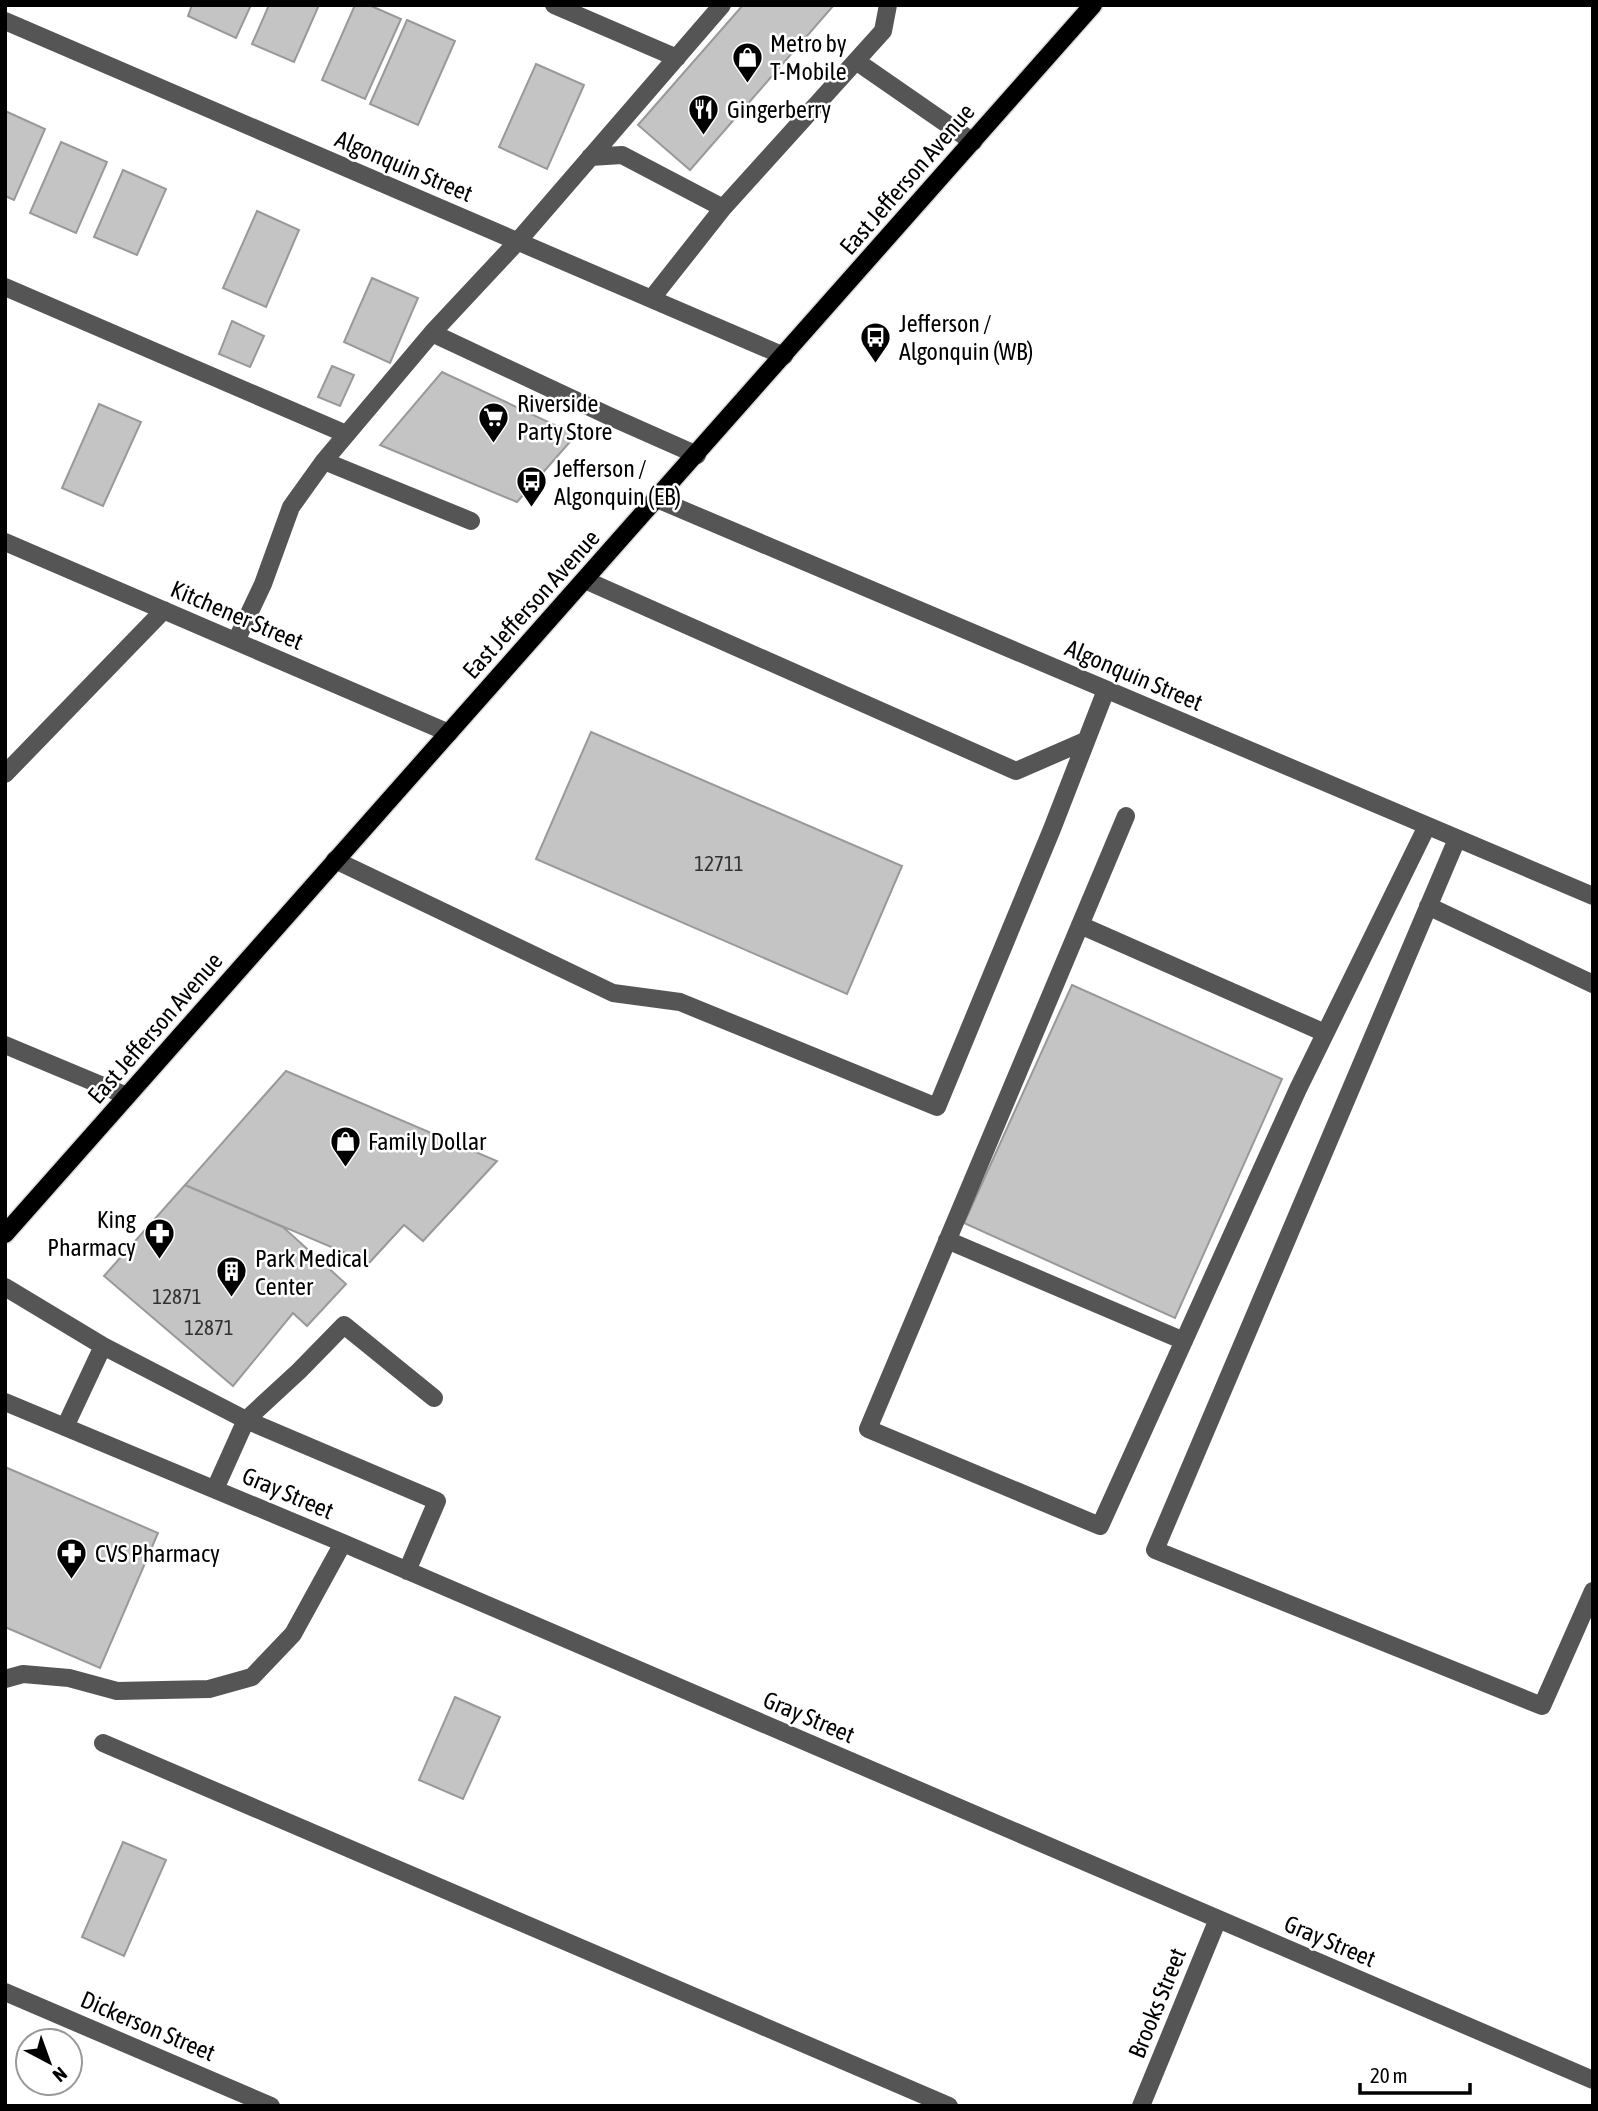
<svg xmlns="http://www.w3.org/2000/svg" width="1598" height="2111" font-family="'Asap Condensed',sans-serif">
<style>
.building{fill:#c4c4c4;stroke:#999;stroke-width:2}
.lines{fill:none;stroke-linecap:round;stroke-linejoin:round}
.major-casing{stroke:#dbdbdb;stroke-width:21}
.minor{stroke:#555;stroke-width:18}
.major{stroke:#000;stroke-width:18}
.labels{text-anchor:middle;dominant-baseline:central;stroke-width:5;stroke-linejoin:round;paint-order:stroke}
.number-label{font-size:21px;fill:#313131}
.poi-label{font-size:24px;fill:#000;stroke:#fff;text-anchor:start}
.street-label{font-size:24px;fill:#000;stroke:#fff}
</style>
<rect width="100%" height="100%" fill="#fff"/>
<path class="building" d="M192,5H251L236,38L188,16Z
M269,5H319L294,62L252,44Z
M355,5H369L401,19L365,99L322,80Z
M743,5H834L690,170L638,125Z
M407,20L455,41L418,125L370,104Z
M536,64L584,85L547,169L499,147Z
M5,111L45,129L14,200L5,196Z
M61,142L107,162L76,233L30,213Z
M123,170L166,189L137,255L94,237Z
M257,211L299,230L266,307L223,288Z
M372,278L418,298L390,363L344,342Z
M232,321L264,336L250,367L219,354Z
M332,366L354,375L340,406L318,397Z
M442,372L576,435L517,502L380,445Z
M99,404L141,422L103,506L62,488Z
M591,732L902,866L847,994L536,859Z
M1072,985L1282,1079L1175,1318L964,1223Z
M286,1071L497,1161L423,1241L404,1225L369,1263L185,1185Z
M185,1185L283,1227L346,1284L307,1326L293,1313L233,1386L104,1276Z
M5,1467L158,1533L100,1668L5,1627Z
M455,1697L500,1717L463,1799L419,1780Z
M123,1842L166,1860L124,1956L82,1937Z"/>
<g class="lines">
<defs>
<path id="major" d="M5,1234L1093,5"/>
</defs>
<use href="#major" class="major-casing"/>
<path class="minor" d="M554,5L677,58
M5,21L784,356
M856,61L973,142
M590,157L622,155L723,208L883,31L888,5
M5,287L346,434
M652,298L723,208
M432,333L609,416L697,455
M324,461L471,521
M657,499L1593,896
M5,542L449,733
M585,580L1016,771L1085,741
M236,641L263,584L291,507L324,461L432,333L518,241L722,5
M5,774L164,610
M1126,816L868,1429L1100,1526L1298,1089L1427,826
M1457,839L1155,1550L1542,1706L1593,1591
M335,860L613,993L680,1002L937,1107L1052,829L1106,690
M1428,906L1593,984
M1080,925L1325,1033
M5,1045L127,1096
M947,1240L1184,1341
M5,1287L103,1346L246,1420L437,1501L407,1571
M5,1402L343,1543L1593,2080
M65,1427L103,1346
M215,1489L246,1420L299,1371L344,1325L434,1398
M5,1679L23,1674L69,1678L117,1691L209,1689L252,1677L293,1634L343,1543
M103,1743L949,2106
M5,1992L271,2106
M1141,2106L1218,1919"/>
<use href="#major" class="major"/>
</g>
<defs>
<symbol id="shop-pin" viewBox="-11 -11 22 30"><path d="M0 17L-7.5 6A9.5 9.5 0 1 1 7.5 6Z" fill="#000" stroke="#fff"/><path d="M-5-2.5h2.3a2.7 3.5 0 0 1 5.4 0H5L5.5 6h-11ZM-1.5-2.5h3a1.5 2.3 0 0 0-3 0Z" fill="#fff"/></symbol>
<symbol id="restaurant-pin" viewBox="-11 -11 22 30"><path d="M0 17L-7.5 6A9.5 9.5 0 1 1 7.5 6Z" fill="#000" stroke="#fff"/><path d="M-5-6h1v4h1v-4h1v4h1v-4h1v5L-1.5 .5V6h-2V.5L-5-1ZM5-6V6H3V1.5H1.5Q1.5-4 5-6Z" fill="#fff"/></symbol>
<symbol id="bus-pin" viewBox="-11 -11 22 30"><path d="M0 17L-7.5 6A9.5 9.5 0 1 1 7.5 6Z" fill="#000" stroke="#fff"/><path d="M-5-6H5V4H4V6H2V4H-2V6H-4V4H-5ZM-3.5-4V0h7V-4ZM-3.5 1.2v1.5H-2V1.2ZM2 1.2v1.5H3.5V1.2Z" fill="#fff"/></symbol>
<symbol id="supermarket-pin" viewBox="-11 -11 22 30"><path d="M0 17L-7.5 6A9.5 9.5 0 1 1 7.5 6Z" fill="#000" stroke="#fff"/><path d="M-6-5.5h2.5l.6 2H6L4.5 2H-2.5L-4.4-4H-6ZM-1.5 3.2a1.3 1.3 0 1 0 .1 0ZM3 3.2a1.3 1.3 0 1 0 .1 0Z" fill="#fff"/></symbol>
<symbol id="pharmacy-pin" viewBox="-11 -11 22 30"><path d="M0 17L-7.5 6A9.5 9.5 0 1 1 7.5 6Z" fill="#000" stroke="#fff"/><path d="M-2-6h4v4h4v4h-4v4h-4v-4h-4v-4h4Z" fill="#fff"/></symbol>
<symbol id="building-pin" viewBox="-11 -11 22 30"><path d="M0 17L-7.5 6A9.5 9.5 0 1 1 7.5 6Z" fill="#000" stroke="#fff"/><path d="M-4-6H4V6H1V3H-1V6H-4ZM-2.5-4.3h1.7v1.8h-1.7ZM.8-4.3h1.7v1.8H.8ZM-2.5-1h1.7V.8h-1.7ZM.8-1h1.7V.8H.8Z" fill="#fff"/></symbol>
</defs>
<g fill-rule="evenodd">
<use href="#shop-pin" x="730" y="40" width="35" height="47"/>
<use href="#restaurant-pin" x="686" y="92" width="35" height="47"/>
<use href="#bus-pin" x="858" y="320" width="35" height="47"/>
<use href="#supermarket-pin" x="476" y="400" width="35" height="47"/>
<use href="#bus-pin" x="514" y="464" width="35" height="47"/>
<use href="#shop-pin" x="328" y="1124" width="35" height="47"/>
<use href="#pharmacy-pin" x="142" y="1216" width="35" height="47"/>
<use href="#building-pin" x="214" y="1254" width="35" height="47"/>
<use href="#pharmacy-pin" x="54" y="1536" width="35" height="47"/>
</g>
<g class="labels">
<g class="number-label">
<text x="719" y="863">12711</text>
<text x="177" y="1296">12871</text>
<text x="209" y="1327">12871</text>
</g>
<g class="poi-label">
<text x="770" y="43">Metro by<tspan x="770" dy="28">T-Mobile</tspan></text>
<text x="727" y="109">Gingerberry</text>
<text x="899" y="323">Jefferson /<tspan x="899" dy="28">Algonquin (WB)</tspan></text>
<text x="517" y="403">Riverside<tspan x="517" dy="28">Party Store</tspan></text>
<text x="554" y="468">Jefferson /<tspan x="554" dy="28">Algonquin (EB)</tspan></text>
<text x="368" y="1141">Family Dollar</text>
<text x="136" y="1219" text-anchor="end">King<tspan x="136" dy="28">Pharmacy</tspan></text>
<text x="255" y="1258">Park Medical<tspan x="255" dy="28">Center</tspan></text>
<text x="95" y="1553">CVS Pharmacy</text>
</g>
<g class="street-label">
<text transform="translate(404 166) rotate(23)">Algonquin Street</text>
<text transform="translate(907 179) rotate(-49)">East Jefferson Avenue</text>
<text transform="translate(531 604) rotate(-48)">East Jefferson Avenue</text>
<text transform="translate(237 615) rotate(23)">Kitchener Street</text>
<text transform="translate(1134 675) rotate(23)">Algonquin Street</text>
<text transform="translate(155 1028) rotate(-49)">East Jefferson Avenue</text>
<text transform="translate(288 1493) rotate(23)">Gray Street</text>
<text transform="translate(809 1717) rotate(23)">Gray Street</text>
<text transform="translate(1330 1941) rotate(23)">Gray Street</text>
<text transform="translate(1157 2003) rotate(-68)">Brooks Street</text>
<text transform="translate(148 2026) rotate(23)">Dickerson Street</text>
</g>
</g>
<rect width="1598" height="2111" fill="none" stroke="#000000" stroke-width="14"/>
<g transform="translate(49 2062) rotate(139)"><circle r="33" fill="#ffffff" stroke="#999999" stroke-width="2"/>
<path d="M0-5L12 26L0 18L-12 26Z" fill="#000000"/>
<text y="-10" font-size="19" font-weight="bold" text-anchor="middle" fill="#000000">N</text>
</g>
<path d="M1360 2083v10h110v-10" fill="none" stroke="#000000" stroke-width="3.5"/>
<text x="1370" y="2083" font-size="21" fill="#000000" stroke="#ffffff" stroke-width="5" paint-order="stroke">20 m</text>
</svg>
